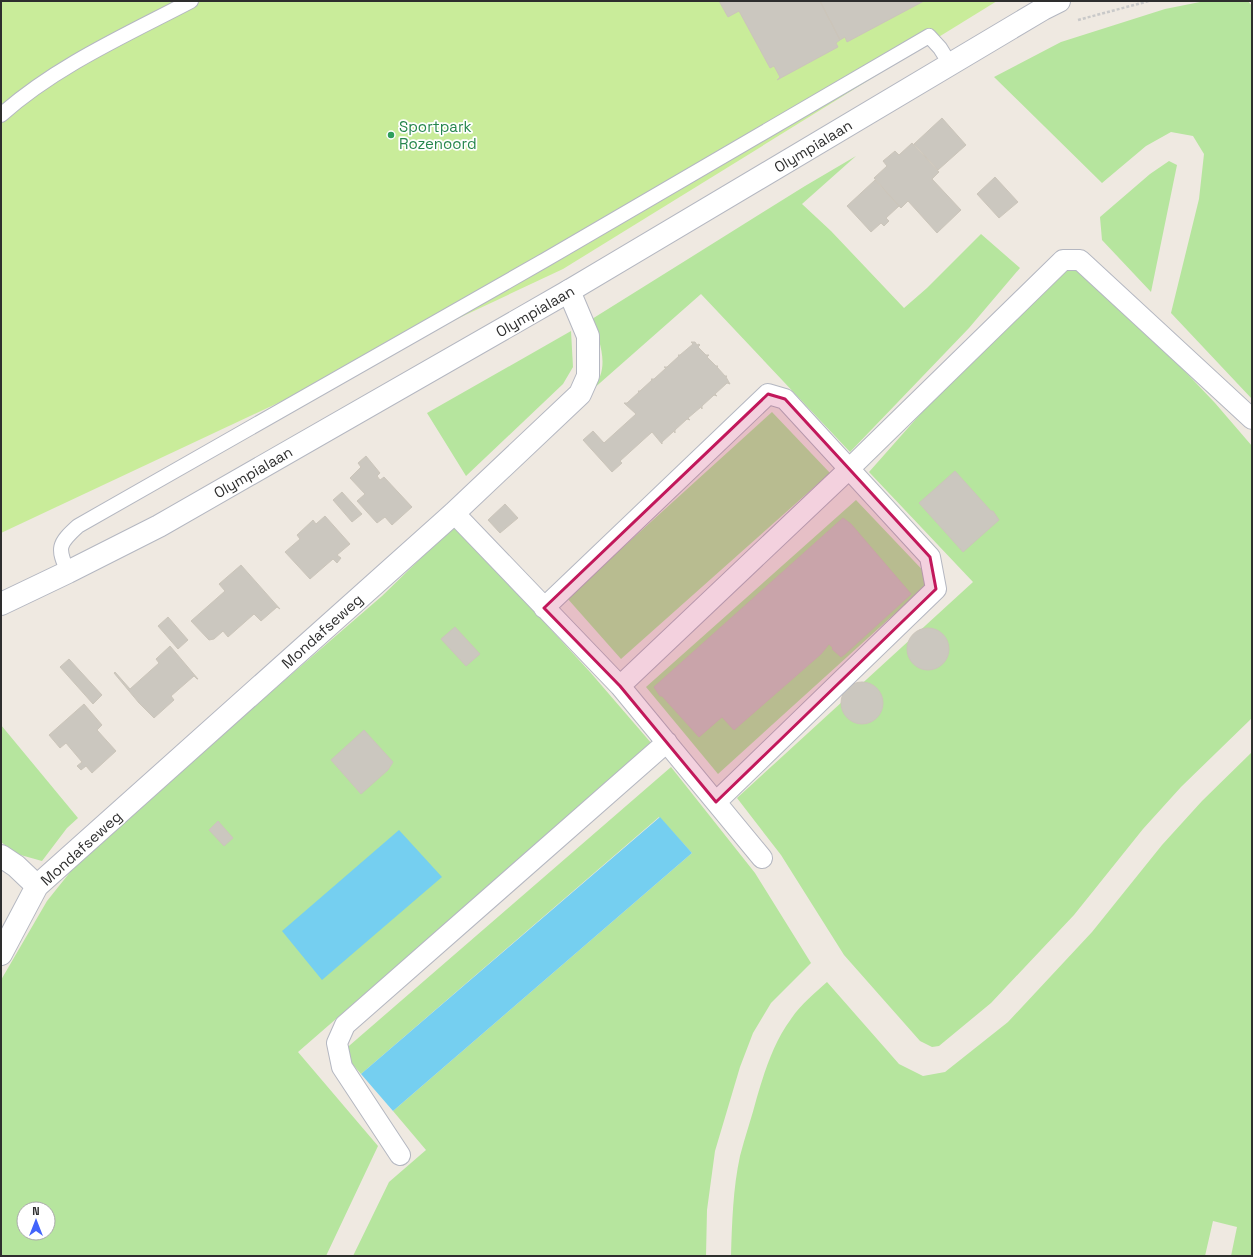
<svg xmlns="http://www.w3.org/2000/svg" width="1253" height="1257" font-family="'Space Grotesk',sans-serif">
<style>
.green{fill:#b6e59e;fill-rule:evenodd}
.pitch{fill:#c9ec9a}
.water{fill:#75cff0}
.building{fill:#cbc7bf;stroke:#cbc5ba}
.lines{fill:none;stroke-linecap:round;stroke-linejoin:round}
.service-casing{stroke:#b4b7c1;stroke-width:16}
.pedestrian-casing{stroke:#b4b7c1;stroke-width:22}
.minor-casing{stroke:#b4b7c1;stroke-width:24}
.secondary-casing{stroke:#b4b7c1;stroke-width:24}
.path{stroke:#c9c9c9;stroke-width:2.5;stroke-dasharray:3 2;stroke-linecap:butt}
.service{stroke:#fff;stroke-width:14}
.pedestrian{stroke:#fff;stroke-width:20}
.minor{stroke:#fff;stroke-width:22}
.secondary{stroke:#fff;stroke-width:22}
.marked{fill:#c2185b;fill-opacity:0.2;stroke:#c2185b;stroke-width:3;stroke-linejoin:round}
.leisure-dot{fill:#2e9e5b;stroke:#fff;stroke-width:1.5}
.labels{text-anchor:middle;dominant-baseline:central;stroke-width:3.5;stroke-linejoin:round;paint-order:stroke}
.leisure-label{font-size:15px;fill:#27864d;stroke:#fff;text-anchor:start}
.street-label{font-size:15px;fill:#2e2e2e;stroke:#fff}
</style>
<rect width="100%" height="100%" fill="#efe9e1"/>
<path class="green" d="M1205,1H1248L1252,6V399L1171,313L1199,199L1204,154L1193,136L1171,132L1146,146L1102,183L994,77L1061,42L1165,9Z
M856,156L802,204L831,231L904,308L927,288L981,234L1020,268L969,328L850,452L701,294L592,390C611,368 600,343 592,319L805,186Z
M1169,161L1177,165L1151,292L1102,240L1100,217L1150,174Z
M1082,263L1215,403L1252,446V718L1181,787L1143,829L1074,915L991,1003L939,1046L932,1047L920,1041L844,955L781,855L737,798L973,582L869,472L1046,272Z
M571,331L573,367L563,384L466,476L427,413Z
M772,412L830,473L621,659L567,598Z
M856,500L932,580L718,774L646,687Z
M455,525L590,672L652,744L298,1052L378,1146L326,1256H1V980L47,901L87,851L382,596ZM24,1209H48V1233H24Z
M1,725L78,818L67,828L42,861L17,854L1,842Z
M1252,752V1256H1231L1237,1227L1213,1221L1205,1256H731C732,1223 733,1188 740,1156C745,1136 752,1117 757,1097C765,1070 774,1042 791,1019C800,1005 815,993 827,982L899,1064L923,1076L945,1072L1008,1022L1092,932L1162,845L1202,801Z
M671,767L755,873L811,963L771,1003L753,1033L740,1067L715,1151L707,1210L706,1256H353L389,1182L426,1150L393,1111L692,853L659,817L361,1074L342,1052Z"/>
<path class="pitch" d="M1,1H997L563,269L1,533Z"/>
<path class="water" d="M660,817L692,853L393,1111L361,1074Z
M399,830L442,877L322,980L282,931Z"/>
<path class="building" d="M719,1H820L840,40L836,43L838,47L777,80L780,77L774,66L770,68L739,11L728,17Z
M820,1H924L847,42L845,37L840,40Z
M942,118L966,145L938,170L914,144Z
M912,143L939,172L932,179L961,210L937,233L908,201L901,208L874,178L887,166L883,161L895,151L899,155Z
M995,177L1018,202L999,218L977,194Z
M875,180L899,206L886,218L889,221L884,226L881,223L871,232L847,206Z
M691,342H695L697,345L699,344L700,345L698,347L706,355H709L707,357L716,366H718L717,367L725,376H727L726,377L730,384L727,383L715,394L717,396L714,395L702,406V409L701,407L688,418L690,420L687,419L675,430V433L674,431L662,442V444L652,432L620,461L622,463L612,472L583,440L593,431L604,443L636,414L624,403H627L639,392L638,391H640L652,380L651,379H654L666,368L664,367H667L679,356L678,355H680L693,344Z
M366,456L380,473L377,476L380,480L384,477L412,507L392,525L385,517L377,523L357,501L365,494L350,478L361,467L358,463Z
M955,471L991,511H993L999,520L963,552L919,503Z
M342,492L362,514L352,522L333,500Z
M505,504L518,518L500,533L488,520Z
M325,516L350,544L337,555L341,558L337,563L333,559L310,579L285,552L300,539L297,535L313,520L316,524Z
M843,518L851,524L911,594L845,654L841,657L832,649L833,648L829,644L821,654L734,730L722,717L699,737L662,696H660L654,687Z
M241,565L280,609L277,607L261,621L254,614L228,637L223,631L214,639L209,640L191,621L225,591L219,584Z
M168,617L188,640L178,649L158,626Z
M455,627L480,654L466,666L441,639Z
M907 649a21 21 0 1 1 42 0a21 21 0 1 1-42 0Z
M170,646L198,679H197L194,676L171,696L174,700L154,718L139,703L114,673L115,672L130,689L159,663L156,659Z
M69,659L102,695L93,704L60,667Z
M841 703a21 21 0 1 1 42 0a21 21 0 1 1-42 0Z
M84,704L102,725L97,730L116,751L92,773L86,766L81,770L77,766L82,762L66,743L60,748L49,735Z
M364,730L393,762L388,770L361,794L331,760Z
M218,821L233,838L224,846L209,830Z"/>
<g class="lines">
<defs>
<path id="service" d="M1,115C56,66 126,35 191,1
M68,572C57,548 58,544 78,526L545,260L929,36L940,48L950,64"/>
<path id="pedestrian" d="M454,513L620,686L762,858
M544,608L768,394L785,399L930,557L936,589L716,802
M620,686L849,469L1063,260H1080L1252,419
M400,1155L342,1067L337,1043L345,1025L667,742"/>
<path id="minor" d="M1,856L16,866L37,886
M1,954L37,886L454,513L580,394L588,376V336L569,291"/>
<path id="secondary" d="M1,604L68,572L159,526L569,291L1043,9L1059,1"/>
</defs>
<use href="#service" class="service-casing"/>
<use href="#pedestrian" class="pedestrian-casing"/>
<use href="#minor" class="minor-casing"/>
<use href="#secondary" class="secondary-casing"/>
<path class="path" d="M1078,20L1149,1"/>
<use href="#service" class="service"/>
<use href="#pedestrian" class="pedestrian"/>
<use href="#minor" class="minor"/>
<use href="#secondary" class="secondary"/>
</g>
<path class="marked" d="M768,394L785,399L930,557L936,589L716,802L620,686L544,608Z"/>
<circle class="leisure-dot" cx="391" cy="135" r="4"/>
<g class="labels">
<g class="leisure-label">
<text x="399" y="126">Sportpark<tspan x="399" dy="17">Rozenoord</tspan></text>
</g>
<g class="street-label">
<text transform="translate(813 146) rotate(-31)">Olympialaan</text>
<text transform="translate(535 311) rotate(-30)">Olympialaan</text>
<text transform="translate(253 472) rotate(-30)">Olympialaan</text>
<text transform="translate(322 631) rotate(-42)">Mondafseweg</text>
<text transform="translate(81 848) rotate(-42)">Mondafseweg</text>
</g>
</g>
<rect width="1253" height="1257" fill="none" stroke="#2e2e2e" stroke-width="4"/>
<g transform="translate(36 1221)"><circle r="19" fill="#ffffff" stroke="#ababab"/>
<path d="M0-3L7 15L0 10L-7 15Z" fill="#4264fb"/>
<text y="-6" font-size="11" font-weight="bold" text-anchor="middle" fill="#2e2e2e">N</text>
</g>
</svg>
